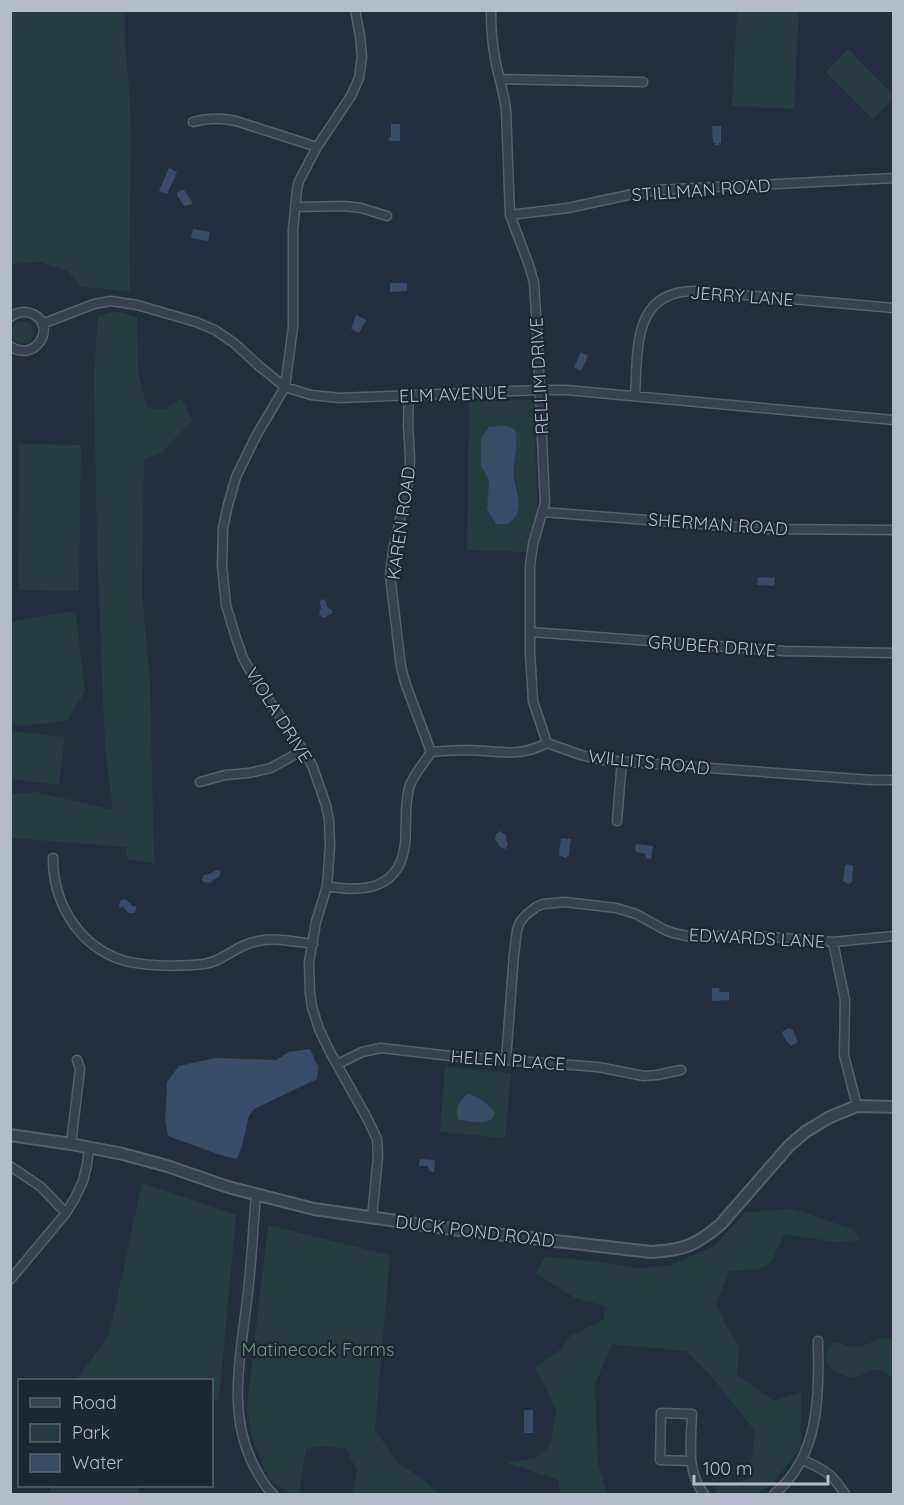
<svg xmlns="http://www.w3.org/2000/svg" width="904" height="1505" font-family="Quicksand,sans-serif">
<style>
.green{fill:#263c3f;fill-rule:evenodd}
.water{fill:#394c67}
.lines{fill:none;stroke-linecap:round;stroke-linejoin:round}
.minor-casing{stroke:#565f6c;stroke-width:11}
.tertiary-casing{stroke:#565f6c;stroke-width:14}
.minor{stroke:#38414e;stroke-width:8}
.tertiary{stroke:#38414e;stroke-width:10}
.labels{text-anchor:middle;dominant-baseline:central;stroke-width:4.5;stroke-linejoin:round;paint-order:stroke}
.street-label{font-size:18px;fill:#b4bcc9;stroke:#1d2633}
.park-label{font-size:18px;fill:#6b9a76;stroke:#1d2633}
</style>
<rect width="100%" height="100%" fill="#242f3e"/>
<path class="green" d="M11,10L125,11C123,43 129,74 130,107C132,168 128,229 130,291L82,287L67,271L40,262L13,264L11,271Z
M737,11H799L794,109L732,106Z
M848,49L893,95V99L873,119L826,72Z
M116,311L137,317L138,373L147,407L164,410L182,398L192,421L161,453L144,459L142,593L150,681L154,863L127,859L126,847L11,838V794L36,792L113,810L105,747L97,549L94,374L98,316Z
M12 332a11 11 0 1 1 22 0a11 11 0 1 1-22 0Z
M534,400L537,510L526,552L467,550L469,401ZM517,439C514,462 513,473 519,496L487,509L489,480Z
M19,444L81,445L79,591L18,590Z
M71,611L76,615L85,692L67,720L20,727L11,721V622Z
M11,731L65,737L59,785L11,779Z
M445,1067L511,1073L505,1138L440,1132ZM475,1096L489,1105L477,1123L467,1120L463,1121L457,1109L461,1103Z
M142,1183L236,1215L219,1400L212,1399V1380H76L109,1335Z
M794,1209L852,1229L860,1240L836,1242L784,1234L772,1261L760,1269L730,1271L716,1303L725,1324L739,1346L737,1375L774,1401L801,1392V1448L771,1485L755,1494H718L713,1488L749,1479L755,1431L711,1376L686,1351L612,1344L595,1384L598,1464L607,1494H561L558,1480L507,1463L537,1457L550,1446L556,1411L547,1389L534,1368L561,1349L571,1335L581,1331L603,1320L605,1306L575,1298L536,1273L545,1257L583,1260L640,1268L669,1266L714,1246L746,1212Z
M268,1225L390,1255L375,1430L398,1463L420,1477L440,1494H352L357,1470L346,1449L321,1446L306,1449L299,1494H291L268,1479L252,1437L247,1406Z
M882,1338L893,1339V1379C889,1374 884,1371 877,1370C868,1369 867,1373 860,1376C848,1380 827,1371 826,1357C826,1350 831,1345 836,1342C842,1343 845,1346 851,1347C861,1349 873,1341 882,1338Z
M50,1486H138L140,1494H50Z"/>
<path class="water" d="M391,124H400V141H389V137H391Z
M712,126H721V143H719V145H715V143H713Z
M169,168L177,172L167,194L159,191Z
M182,190L185,191L192,202V204L184,206L177,195V193Z
M193,229L210,232L208,241L191,238Z
M390,283H407V291L390,292Z
M356,315L366,320L359,333L351,329Z
M581,352L588,356L581,371L574,367Z
M505,426L515,429C519,445 513,459 514,476C516,490 521,498 517,513C516,518 512,520 508,524H496L487,509L489,480L481,466V438L489,427Z
M758,577L775,578L774,586L757,585Z
M323,599L326,601L327,607L331,609L333,612L331,614L323,618L319,614L321,608L320,601Z
M499,831L506,835V840L508,844L506,849L500,847L495,839L496,834Z
M561,838L571,839L569,856H567L566,858L559,855Z
M636,844L653,846L651,859L646,858V854L636,852L635,849Z
M848,864L853,866L852,882L848,884L843,881L845,865Z
M216,870L220,871L221,873L218,878L214,879L210,883L203,882L202,879L204,875L210,874Z
M125,899L133,906H136V910L134,913H129L122,906L120,908L119,906L120,901Z
M712,988H719L720,992H729V1000L712,1001Z
M789,1028L793,1030L798,1042L791,1046L785,1039L782,1032Z
M310,1049L318,1067L317,1079L254,1109L249,1116L242,1146L237,1159L220,1155L168,1136L165,1119L167,1082L179,1066L215,1058L276,1060L289,1052Z
M468,1094C479,1096 487,1104 495,1112L493,1118C483,1126 471,1121 459,1120C453,1111 460,1100 468,1094Z
M420,1159L435,1160L434,1172L429,1171L428,1166H419Z
M524,1410H533V1433H524Z"/>
<g class="lines">
<defs>
<path id="minor" d="M355,10L360,36L362,57L359,78L351,96L317,147L299,181L297,189L293,230V327L285,387L256,436L236,477L228,505L223,528L222,566L226,605L236,638L243,658L258,685L294,736L312,765L326,805L329,820L330,845L328,874L327,886L316,922L309,962L310,993L312,1007L319,1029L329,1050L368,1120L377,1139L378,1156L372,1218
M491,10C491,26 492,43 495,58C498,76 504,92 506,110L510,215L529,265L534,283L537,330L545,503L533,544L530,566V653L533,701L547,743
M500,79L643,82
M193,122C207,118 222,118 236,121L317,147
M296,207L344,206L361,208L387,216
M510,215L568,208L633,194L658,190L894,178
M10,317C17,312 24,310 33,314C58,326 35,364 10,346
M42,324L94,304L111,301L137,305L196,322L215,330L234,343L259,366L285,387L311,395L340,398L540,390H566L894,420
M409,395L408,425L410,458L409,478L393,551L390,575L401,667L406,685L431,752
M635,396C638,348 632,289 698,291L894,308
M543,512L764,529L894,530
M531,632L784,651L894,653
M200,782L225,775L249,773L271,768L303,750
M617,821L622,761
M53,858C53,900 75,940 114,957C136,967 180,967 204,964C220,962 232,950 245,945C267,935 290,941 313,944
M327,886C364,893 400,889 405,844C407,825 404,807 409,788C413,774 424,764 431,752C443,751 456,750 468,750C499,751 518,758 547,743L581,755L602,760L871,780H894
M833,942L845,1000L844,1055L857,1106
M506,1060L514,954L517,930L520,922L526,915L536,907L543,904L565,902L616,908L636,914L665,930L673,933L692,937L746,935L833,942L894,936
M338,1064L362,1052L381,1048L451,1056L598,1067L644,1076L657,1075L681,1070
M71,1144L80,1069L77,1060
M10,1166L41,1187L66,1213
M256,1195C253,1227 252,1259 248,1291C242,1350 225,1413 255,1468C260,1478 265,1487 273,1494
M10,1280L66,1213L75,1198L83,1181L87,1165L89,1147
M803,1460C825,1470 832,1474 845,1494
M690,1461L660,1460L661,1413L692,1414C691,1441 686,1472 704,1494
M774,1494C820,1457 819,1395 818,1341"/>
<path id="tertiary" d="M10,1135L71,1144L123,1154L167,1166L228,1187L314,1209L452,1229L651,1252C684,1250 695,1246 721,1224L789,1146L805,1132L830,1117L857,1106L894,1107"/>
</defs>
<use href="#minor" class="minor-casing"/>
<use href="#tertiary" class="tertiary-casing"/>
<use href="#minor" class="minor"/>
<use href="#tertiary" class="tertiary"/>
</g>
<g class="labels">
<g class="street-label">
<text transform="translate(701 190) rotate(-4)">STILLMAN ROAD</text>
<text transform="translate(742 296) rotate(4)">JERRY LANE</text>
<text transform="translate(539 376) rotate(-93)">RELLIM DRIVE</text>
<text transform="translate(453 394) rotate(-2)">ELM AVENUE</text>
<text transform="translate(401 523) rotate(-82)">KAREN ROAD</text>
<text transform="translate(718 524) rotate(4)">SHERMAN ROAD</text>
<text transform="translate(712 646) rotate(4)">GRUBER DRIVE</text>
<text transform="translate(279 715) rotate(58)">VIOLA DRIVE</text>
<text transform="translate(649 762) rotate(6)">WILLITS ROAD</text>
<text transform="translate(757 938) rotate(3)">EDWARDS LANE</text>
<text transform="translate(508 1060) rotate(4)">HELEN PLACE</text>
<text transform="translate(475 1231) rotate(7)">DUCK POND ROAD</text>
</g>
<g class="park-label">
<text x="318" y="1349">Matinecock Farms</text>
</g>
</g>
<rect width="904" height="1505" fill="none" stroke="#b4bcc9" stroke-width="24"/>
<rect x="18" y="1379" width="195" height="108" fill="#1d2633" stroke="#59626f" stroke-width="1.5"/>
<rect x="30" y="1398" width="30" height="9" fill="#38414e" stroke="#59626f" stroke-width="1.5"/>
<text x="72" y="1409" font-size="18" fill="#b4bcc9">Road</text>
<rect x="30" y="1424" width="30" height="18" fill="#263c3f" stroke="#59626f" stroke-width="1.5"/>
<text x="72" y="1439" font-size="18" fill="#b4bcc9">Park</text>
<rect x="30" y="1454" width="30" height="18" fill="#394c67" stroke="#59626f" stroke-width="1.5"/>
<text x="72" y="1469" font-size="18" fill="#b4bcc9">Water</text>
<path d="M694 1475v9h134v-9" fill="none" stroke="#b4bcc9" stroke-width="3"/>
<text x="703" y="1475" font-size="18" fill="#b4bcc9" stroke="#1d2633" stroke-width="4.5" paint-order="stroke">100 m</text>
</svg>
